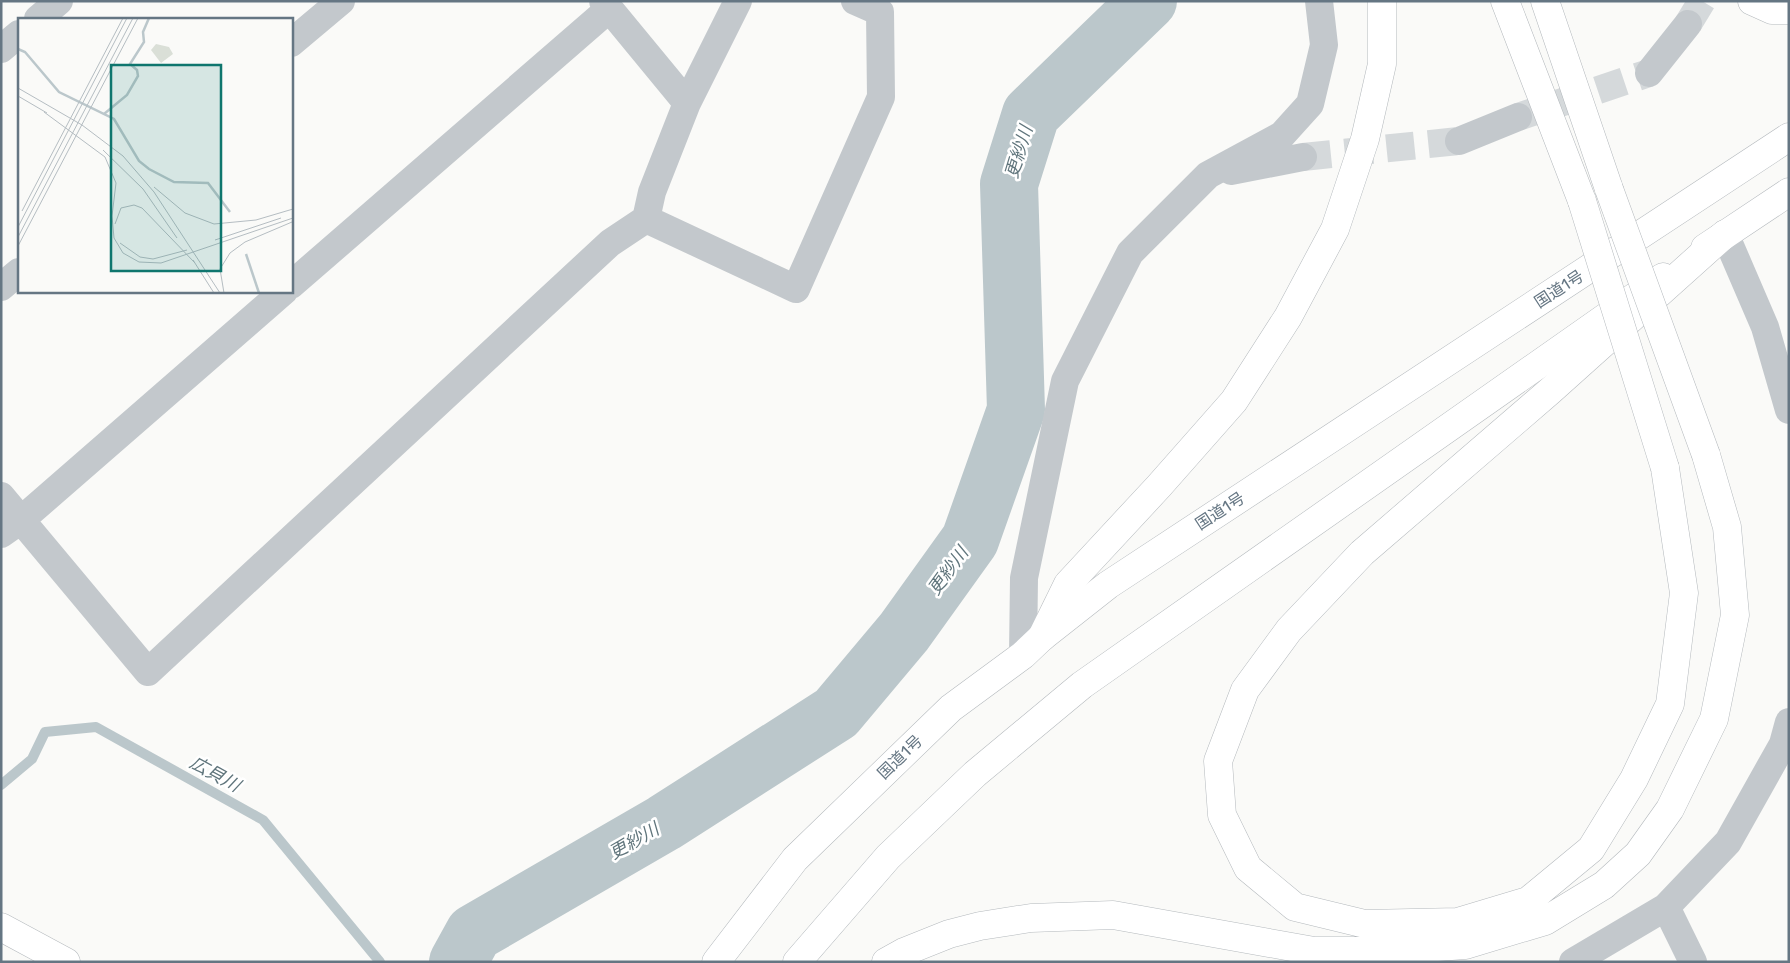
<svg xmlns="http://www.w3.org/2000/svg" width="1790" height="963" font-family="Rubik,'Noto Sans JP',sans-serif">
<style>
.lines{fill:none;stroke-linecap:round;stroke-linejoin:round}
.stream{stroke:#bbc7cb;stroke-width:10}
.river{stroke:#bbc7cb;stroke-width:58}
.minor-tunnel{stroke:#d5d9db;stroke-width:28;stroke-dasharray:28 14;stroke-linecap:butt}
.primary-casing{stroke:#b5babe;stroke-width:29}
.trunk-casing{stroke:#b4b9bd;stroke-width:29}
.motorway-casing{stroke:#b4b9bd;stroke-width:29}
.minor{stroke:#c3c8cc;stroke-width:28}
.primary{stroke:#fff;stroke-width:28}
.trunk{stroke:#fff;stroke-width:28}
.motorway{stroke:#fff;stroke-width:28}
.motorway-bridge-casing{stroke:#b4b9bd;stroke-width:29;stroke-linecap:butt}
.motorway-bridge{stroke:#fff;stroke-width:28}
.labels{text-anchor:middle;dominant-baseline:central;stroke-width:5;stroke-linejoin:round;paint-order:stroke}
.street-label{font-size:16px;fill:#657683;stroke:#fff}
.water-label{font-size:18px;font-style:italic;fill:#60757c;stroke:#fff}
.inset-river{fill:none;stroke:#bbc7cb;stroke-width:2.5}
.inset-road{fill:none;stroke:#b5bdc2;stroke-width:1}
.view{fill:#0f766e;fill-opacity:0.15;stroke:#0f766e;stroke-width:2.5}
.inset-edge{fill:none;stroke:#657683;stroke-width:2.5}
</style>
<rect width="100%" height="100%" fill="#fafaf8"/>
<g class="lines">
<path class="stream" d="M1,785L32,759L45,732L96,727L263,820L380,962"/>
<path class="river" d="M458,962L474,933L664,823L836,713L904,632L970,540L1016,410L1009,184L1031,114L1148,1"/>
<path class="minor-tunnel" d="M1688,24L1702,1
M1518,117L1649,73
M1303,157L1459,141"/>
<defs>
<path id="primary" d="M1,927L66,962"/>
<path id="trunk" d="M1705,248L1789,192
M716,962L795,859L951,708L1023,655L1042,637L1108,585L1789,137
M797,962L888,857L975,774L1082,685L1663,277"/>
<path id="motorway" d="M1505,1L1582,201
M1545,1L1609,189
M1752,1L1772,10H1789
M1665,468L1684,593L1670,704L1634,779L1591,849L1528,901L1458,922L1365,924L1295,907L1248,868L1222,815L1218,761L1245,690L1289,630L1362,553L1550,391L1725,234
M1042,637L1068,584L1159,486L1234,401L1288,317L1335,229L1365,139L1382,64V1
M886,962L904,952L949,934L980,926L1031,918L1113,915L1314,951H1383L1465,945L1545,921L1604,885L1638,854L1670,809L1714,719L1735,615L1727,527L1706,455"/>
</defs>
<use href="#primary" class="primary-casing"/>
<use href="#trunk" class="trunk-casing"/>
<use href="#motorway" class="motorway-casing"/>
<path class="minor" d="M38,19L59,1
M291,43L341,1
M1,49L19,34
M1649,73L1688,24
M687,103L738,1
M1459,141L1518,117
M1231,171L1303,157
M646,219L796,289L881,97L880,12L855,1
M1725,234L1765,327L1789,410
M291,285L609,9
M1,287L19,272
M1,496L148,672L610,243L646,219L652,192L687,103L603,1
M1,534L21,520L284,291
M1023,655L1024,578L1065,381L1130,253L1208,175L1282,135L1310,104L1324,45L1319,1
M1666,907L1693,962
M1573,962L1666,907L1728,842L1783,744L1789,722"/>
<use href="#primary" class="primary"/>
<use href="#trunk" class="trunk"/>
<use href="#motorway" class="motorway"/>
<defs>
<path id="motorway-bridge" d="M1609,189L1706,455
M1582,201L1665,468"/>
</defs>
<use href="#motorway-bridge" class="motorway-bridge-casing"/>
<use href="#motorway-bridge" class="motorway-bridge"/>
</g>
<g class="labels">
<g class="street-label">
<text transform="translate(1559 289) rotate(-33)">国道1号</text>
<text transform="translate(1220 511) rotate(-33)">国道1号</text>
<text transform="translate(900 757) rotate(-44)">国道1号</text>
</g>
<g class="water-label">
<text transform="translate(1019 152) rotate(-73)">更紗川</text>
<text transform="translate(948 571) rotate(-54)">更紗川</text>
<text transform="translate(215 774) rotate(29)">広貝川</text>
<text transform="translate(634 841) rotate(-30)">更紗川</text>
</g>
</g>
<g transform="translate(18 18)">
<rect width="275" height="275" fill="#fafaf8"/>
<path d="M138,26L151,29L155,36L143,45L133,32Z" fill="#dadfd7"/>
<path class="inset-river" d="M0,31L7,34L41,74L96,101L121,143L131,151L156,164L190,165L212,194M86,96L109,77L120,58L119,52L112,46L126,24L125,14L131,0M228,236L241,275"/>
<path class="inset-road" d="M0,70L64,107L105,138L136,174L202,275M0,78L29,95M26,94L87,139L98,165L94,198L96,220L105,235L121,244L143,245L275,200M85,132L125,171L159,220M136,169L167,195L196,206L238,202L275,191M4,193L105,0M97,206L103,190L116,187L124,190L177,245M0,209L109,0M0,219L115,0M197,222L263,200M102,225L122,239L135,241L169,232M0,228L120,0M175,242L196,275M206,275L202,251L212,235L227,224L274,204"/>
<path class="view" d="M93,47H203V253H93Z"/>
<rect width="275" height="275" class="inset-edge"/>
</g>
<rect width="1790" height="963" fill="none" stroke="#657683" stroke-width="5"/>
</svg>
